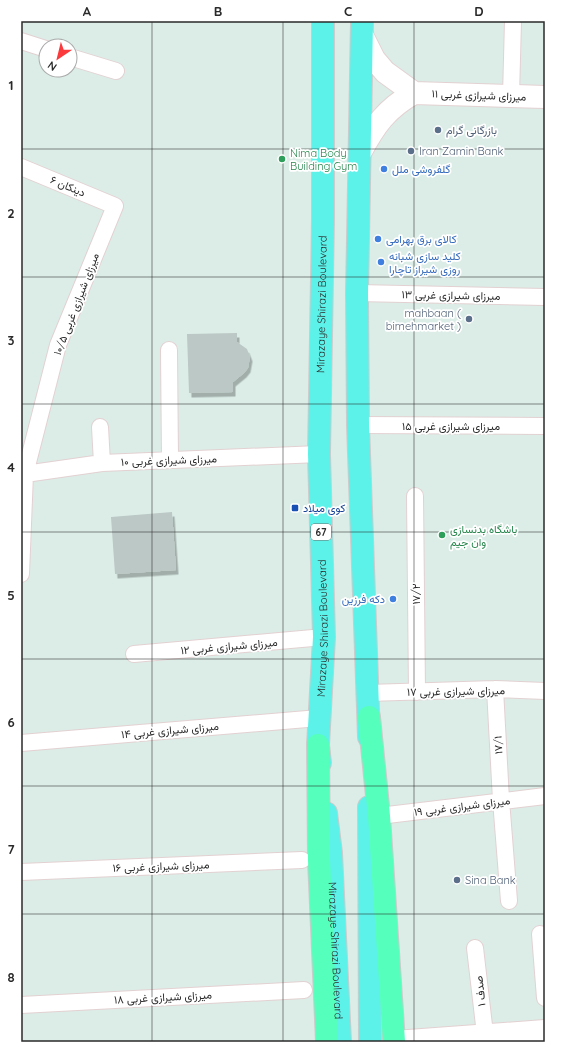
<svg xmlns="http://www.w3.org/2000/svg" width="566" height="1063" font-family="Quicksand,Vazirmatn,sans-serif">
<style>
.building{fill:#bcc8c5;filter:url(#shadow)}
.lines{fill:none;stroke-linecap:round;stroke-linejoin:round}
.street-casing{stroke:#e3d1d2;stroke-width:18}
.secondary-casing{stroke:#e3d1d2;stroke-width:24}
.primary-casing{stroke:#ccc;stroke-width:24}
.highway-casing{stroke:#ccc;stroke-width:24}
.street{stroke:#fff;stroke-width:16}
.secondary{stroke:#fff;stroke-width:22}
.primary{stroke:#5cf2e9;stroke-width:22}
.highway{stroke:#55ffbc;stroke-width:22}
.grid{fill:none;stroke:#2a2a2a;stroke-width:1;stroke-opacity:0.55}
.service-dot{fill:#5c6f8a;stroke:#fff;stroke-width:1.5}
.leisure-dot{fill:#2e9e5b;stroke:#fff;stroke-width:1.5}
.shop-dot{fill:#3f7fe0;stroke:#fff;stroke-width:1.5}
.transit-dot{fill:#1a4fb4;stroke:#fff;stroke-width:1.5}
.labels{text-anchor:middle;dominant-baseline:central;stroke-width:3.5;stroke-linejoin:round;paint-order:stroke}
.shield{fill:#fff;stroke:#6a6a6a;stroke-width:1}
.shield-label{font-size:10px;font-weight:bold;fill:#2a2a2a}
.street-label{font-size:11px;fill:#2a2a2a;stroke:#fff}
.service-label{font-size:11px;fill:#4e5e75;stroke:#fff;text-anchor:start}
.leisure-label{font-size:11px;fill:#27864d;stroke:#fff;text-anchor:start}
.shop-label{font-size:11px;fill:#366cbe;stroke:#fff;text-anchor:start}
.transit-label{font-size:11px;fill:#164399;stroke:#fff;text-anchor:start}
.neatline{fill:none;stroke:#2a2a2a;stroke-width:1.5}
.grid-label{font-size:13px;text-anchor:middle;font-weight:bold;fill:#2a2a2a}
</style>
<defs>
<filter id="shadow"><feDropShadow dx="2.5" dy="4.5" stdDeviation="0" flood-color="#0004"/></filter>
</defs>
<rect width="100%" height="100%" fill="#dcede8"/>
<path class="building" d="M237,333V342L247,349L250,357L248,368L244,373L233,382V392L189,393L187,334Z
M172,512L176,570L115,574L111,517Z"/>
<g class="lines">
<defs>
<path id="street" d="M21,41L46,49
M70,57L116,71
M511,96L513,21
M21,167L115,206L58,345L25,474L21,574
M357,293L545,297
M169,350L170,460
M358,425L545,426
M100,427L102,463
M21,472L25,474L102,463L319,454
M415,496L417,692
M134,654L324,637
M495,689L501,800L509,901
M368,693L495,689L545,691
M21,743L319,718
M379,816L545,796
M21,872L302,860
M540,934L545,998
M475,948L485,1034
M21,1005L304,990"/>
<path id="secondary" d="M362,35L374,59L385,72L414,93L545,97
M360,153C375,125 386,109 414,93
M395,1042L545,1031"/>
<g id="primary">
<path d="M362,21L357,293L358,425L369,737"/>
<path id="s1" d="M320,763L318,745L324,637L319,454L323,218V21"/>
<path d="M369,807L370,1042"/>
<path id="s2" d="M326,813L331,853L340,1042"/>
</g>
<path id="highway" d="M369,717L379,816L394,1042
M318,745L319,860L327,1042"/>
</defs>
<use href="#street" class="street-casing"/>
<use href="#secondary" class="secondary-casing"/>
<use href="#primary" class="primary-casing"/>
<use href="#highway" class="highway-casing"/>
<use href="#street" class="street"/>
<use href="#secondary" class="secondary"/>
<use href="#primary" class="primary"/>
<use href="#highway" class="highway"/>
</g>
<path class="grid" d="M152,21V1042M283,21V1042M414,21V1042M21,149H545M21,277H545M21,404H545M21,532H545M21,659H545M21,786H545M21,914H545"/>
<g class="service-dot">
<circle cx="438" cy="130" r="4"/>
<circle cx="411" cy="151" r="4"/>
<circle cx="469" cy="319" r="4"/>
<circle cx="457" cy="880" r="4"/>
</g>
<g class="leisure-dot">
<circle cx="282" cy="159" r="4"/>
<circle cx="442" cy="535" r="4"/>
</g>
<g class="shop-dot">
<circle cx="384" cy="169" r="4"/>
<circle cx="378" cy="239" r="4"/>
<circle cx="381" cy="262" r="4"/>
<circle cx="393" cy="599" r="4"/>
</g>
<rect class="transit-dot" x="291" y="504" width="8" height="8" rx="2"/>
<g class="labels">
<rect class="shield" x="311" y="524" width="20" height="16" rx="3"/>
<g class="shield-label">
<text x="321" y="532">67</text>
</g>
<g class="street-label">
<text transform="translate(479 95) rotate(2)">میرزای شیرازی غربی ۱۱</text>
<text transform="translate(68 186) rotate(23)">دینکان ۶</text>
<text transform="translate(451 295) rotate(1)">۱۳ میرزای شیرازی غربی</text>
<text transform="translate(76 304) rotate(-69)">۱۰/۵ میرزای شیرازی غربی</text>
<text stroke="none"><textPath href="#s1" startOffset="459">Mirazaye Shirazi Boulevard</textPath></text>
<text x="451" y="426">۱۵ میرزای شیرازی غربی</text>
<text transform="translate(169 460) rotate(-2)">۱۰ میرزای شیرازی غربی</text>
<text transform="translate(416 594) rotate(-90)">۱۷/۲</text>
<text stroke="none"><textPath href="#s1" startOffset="135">Mirazaye Shirazi Boulevard</textPath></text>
<text transform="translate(229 646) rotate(-5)">۱۲ میرزای شیرازی غربی</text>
<text transform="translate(456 691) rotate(-1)">۱۷ میرزای شیرازی غربی</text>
<text transform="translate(170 730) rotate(-5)">۱۴ میرزای شیرازی غربی</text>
<text transform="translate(498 745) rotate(-93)">۱۷/۱</text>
<text transform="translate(462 806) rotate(-7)">۱۹ میرزای شیرازی غربی</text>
<text transform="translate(161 866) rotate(-2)">۱۶ میرزای شیرازی غربی</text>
<text stroke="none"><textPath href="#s2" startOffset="138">Mirazaye Shirazi Boulevard</textPath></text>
<text transform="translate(480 991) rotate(-96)">۱ صدف</text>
<text transform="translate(163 997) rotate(-3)">۱۸ میرزای شیرازی غربی</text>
</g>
<g class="service-label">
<text x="446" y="130">بازرگانی گرام</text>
<text x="419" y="151">Iran Zamin Bank</text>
<text x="461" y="313" text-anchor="end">mahbaan (<tspan x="461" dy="13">bimehmarket )</tspan></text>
<text x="465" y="880">Sina Bank</text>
</g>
<g class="leisure-label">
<text x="290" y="153">Nima Body<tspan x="290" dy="13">Building Gym</tspan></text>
<text x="450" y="529">باشگاه بدنسازی<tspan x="450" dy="13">وان جیم</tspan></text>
</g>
<g class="shop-label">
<text x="392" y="169">گلفروشی ملل</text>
<text x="386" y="239">کالای برق بهرامی</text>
<text x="389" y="256">کلید سازی شبانه<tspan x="389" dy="13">روزی شیراز تاچارا</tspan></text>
<text x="385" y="599" text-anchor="end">دکه فرزین</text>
</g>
<g class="transit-label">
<text x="303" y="508">کوی میلاد</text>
</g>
</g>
<rect width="566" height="1063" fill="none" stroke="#ffffff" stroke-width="44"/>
<g transform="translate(58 58) rotate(215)"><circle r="19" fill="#ffffff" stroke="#aaaaaa"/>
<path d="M0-3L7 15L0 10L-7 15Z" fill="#fb3a3d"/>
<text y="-6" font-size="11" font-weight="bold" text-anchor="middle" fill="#2a2a2a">N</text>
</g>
<rect x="22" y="22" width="522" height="1019" class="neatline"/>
<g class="grid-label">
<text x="87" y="16">A</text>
<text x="218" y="16">B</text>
<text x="348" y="16">C</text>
<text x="479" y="16">D</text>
<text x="11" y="90">1</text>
<text x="11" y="218">2</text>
<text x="11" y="345">3</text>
<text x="11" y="472">4</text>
<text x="11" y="600">5</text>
<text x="11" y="727">6</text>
<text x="11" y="854">7</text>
<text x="11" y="982">8</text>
</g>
</svg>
